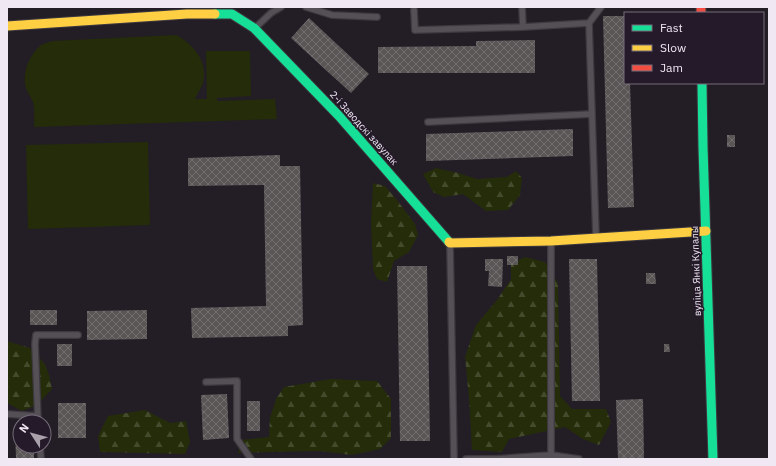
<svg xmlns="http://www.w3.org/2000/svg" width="776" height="466" font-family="'IBM Plex Sans',sans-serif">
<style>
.forest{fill:url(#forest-firs)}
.pitch{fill:#242c09}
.building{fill:url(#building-cross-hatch)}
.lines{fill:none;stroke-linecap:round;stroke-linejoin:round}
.lane-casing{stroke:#3d393f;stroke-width:8}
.fast-casing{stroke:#3d393f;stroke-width:11}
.slow-casing{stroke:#3d393f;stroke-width:11}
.jam-casing{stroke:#3d393f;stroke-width:11}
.lane{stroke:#545056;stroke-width:5.5}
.fast{stroke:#16e098;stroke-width:9}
.slow{stroke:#ffcf43;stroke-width:9}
.jam{stroke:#f24e42;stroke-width:9}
.labels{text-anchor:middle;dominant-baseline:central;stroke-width:3;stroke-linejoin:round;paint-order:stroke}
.street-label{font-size:10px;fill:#f0e8f3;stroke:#241a29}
</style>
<defs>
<pattern id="forest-firs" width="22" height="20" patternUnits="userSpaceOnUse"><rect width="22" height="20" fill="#242c09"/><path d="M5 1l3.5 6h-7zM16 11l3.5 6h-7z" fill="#444b2d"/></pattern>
<pattern id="building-cross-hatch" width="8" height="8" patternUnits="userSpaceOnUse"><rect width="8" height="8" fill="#5b5656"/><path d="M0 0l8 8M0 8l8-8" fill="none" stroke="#736e6f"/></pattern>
</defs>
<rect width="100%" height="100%" fill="#231e26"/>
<path class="forest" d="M436,168L458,173L477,179L507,177L516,171L522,178L520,195L508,210L486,211L463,194L444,197L433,192L423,174Z
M373,183L385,186L397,200L415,224L418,235L409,252L394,261L387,282L377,279L373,269L371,223Z
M525,257L545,262L558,283L560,396L572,409H606L611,422L599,445L583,439L565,427L509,439L502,452L472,450L469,398L465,357L476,325L497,300L511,279V264Z
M7,325V341L30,348L45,364L49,375L52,389L37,405L22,411L7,403Z
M331,379L377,381L391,399V438L380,449L352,455L319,451L238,453L241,440L269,437L270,418L276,399L284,387Z
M145,410L170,423L186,421L190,442L185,454L100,452L98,436L108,416Z"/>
<path class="pitch" d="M176,35C191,43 206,58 204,77C204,85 198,92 195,99H207L206,51H250L251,96L217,98V101L275,99L277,119L34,127C34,120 35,108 33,102C30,95 26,91 25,84C23,70 30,54 41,45C44,43 49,42 53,41Z
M148,142L150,225L28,229L26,145Z"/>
<path class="building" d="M603,16H625V83H630L634,207L608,208Z
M309,18L369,74L351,93L291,38Z
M535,40V73H378V47L476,46V41Z
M573,129V156L426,161V134Z
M727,135H735V147H727Z
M280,155V166H300L303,325L288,326V336L192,338L191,308L266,306L264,185L188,186V158Z
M507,256H518V265H507Z
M485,259H503L502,287L488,286L489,271H485Z
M569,259H597L600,401H572Z
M397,266H427L430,441H400Z
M646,273H655L656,284H646Z
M30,310H57V325H30Z
M147,310V339L87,340V311Z
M57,344H72V366H57Z
M664,344H669L670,352H664Z
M227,394L229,438L203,440L201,395Z
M643,399L644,459H618L616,400Z
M247,401H260V431H247Z
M58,403H86V438H58Z
M15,426H20V446H34V459H16Z"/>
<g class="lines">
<defs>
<path id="lane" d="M306,7L332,15L377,17
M522,7L523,27
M414,10L415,30L523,27L589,23
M255,28L271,13L281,7
M428,122L592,114
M596,237L589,23L601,7
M450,244L454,459
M206,382L237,381V439L251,459
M7,414L37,416
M38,422L35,344L36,335H78
M40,446L41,459
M551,455V243
M466,459H496L551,455L579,459"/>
<path id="fast" d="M215,14H232L254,28L339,116L449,242
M702,83L703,147L713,459"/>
<path id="slow" d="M7,26L187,14H215
M449,242L450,243L551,241L706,231"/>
<path id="jam" d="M701,7V13"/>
</defs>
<use href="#lane" class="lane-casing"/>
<use href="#fast" class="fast-casing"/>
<use href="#slow" class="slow-casing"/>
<use href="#jam" class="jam-casing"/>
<use href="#lane" class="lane"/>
<use href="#fast" class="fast"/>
<use href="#slow" class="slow"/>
<use href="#jam" class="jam"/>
</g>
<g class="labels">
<g class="street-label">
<text transform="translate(364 128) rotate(48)">2-і Заводскі завулак</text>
<text transform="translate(696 271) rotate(-92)">вуліца Янкі Купалы</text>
</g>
</g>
<rect width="776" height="466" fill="none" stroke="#f0e8f3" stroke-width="16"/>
<rect x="624" y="12" width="140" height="72" fill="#241a29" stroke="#766c7a"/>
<rect x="632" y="25" width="20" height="6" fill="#16e098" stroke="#766c7a"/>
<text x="660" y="32" font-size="12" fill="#f0e8f3">Fast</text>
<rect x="632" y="45" width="20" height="6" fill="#ffcf43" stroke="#766c7a"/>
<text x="660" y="52" font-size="12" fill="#f0e8f3">Slow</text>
<rect x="632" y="65" width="20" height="6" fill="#f24e42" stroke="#766c7a"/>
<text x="660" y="72" font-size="12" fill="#f0e8f3">Jam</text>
<g transform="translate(32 434) rotate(306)"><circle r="19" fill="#241a29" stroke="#766c7a"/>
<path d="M0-3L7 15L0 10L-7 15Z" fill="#a8a1ab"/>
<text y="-6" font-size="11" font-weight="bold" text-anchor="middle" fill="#f0e8f3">N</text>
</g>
</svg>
